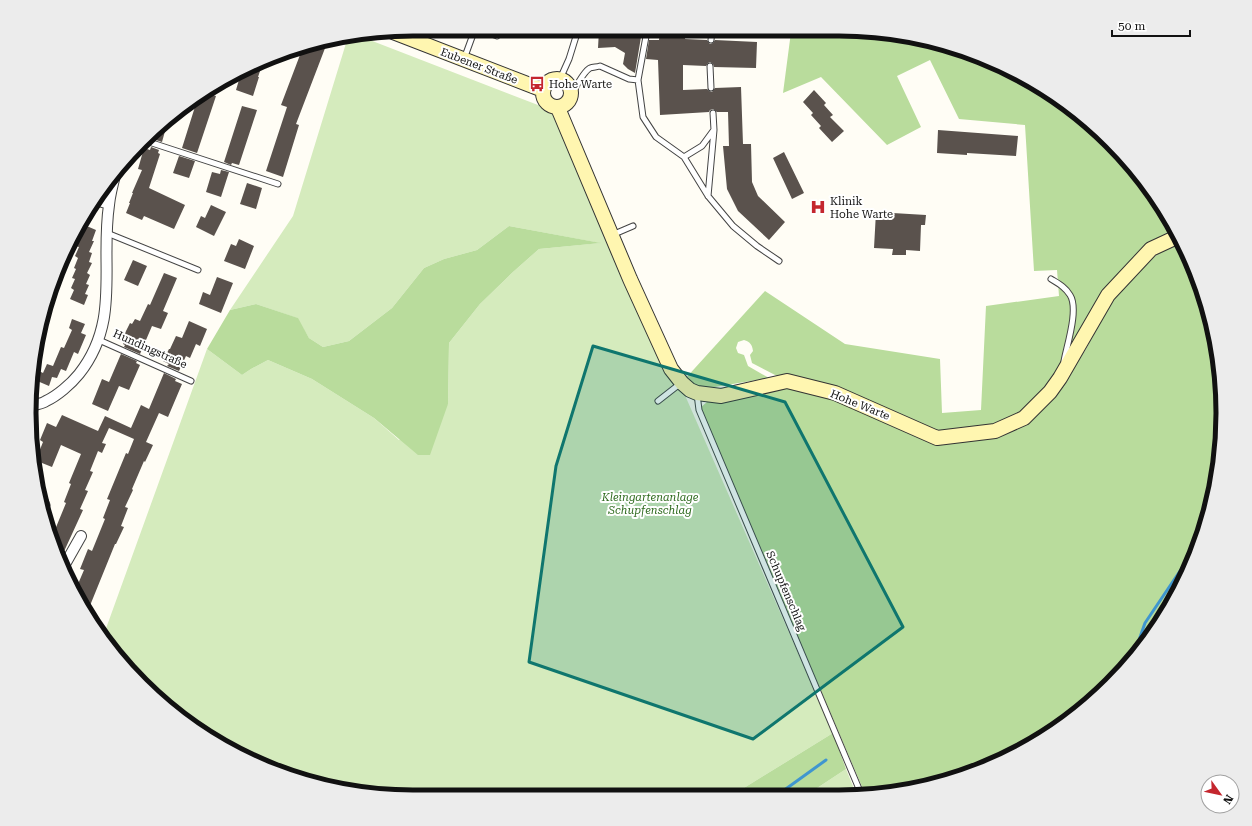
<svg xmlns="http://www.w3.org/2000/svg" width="1252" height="826" font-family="'Roboto Serif',serif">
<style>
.green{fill:#d5ebbd}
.forest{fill:#b9dc9c}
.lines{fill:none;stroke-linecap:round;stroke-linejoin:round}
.stream{stroke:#3f96cf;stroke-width:3}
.building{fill:#5a524d}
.lane-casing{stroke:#444;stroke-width:7}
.street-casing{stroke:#444;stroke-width:12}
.secondary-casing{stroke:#333;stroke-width:16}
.lane{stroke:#fff;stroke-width:5}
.street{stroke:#fff;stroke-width:10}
.secondary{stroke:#fff6b0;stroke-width:14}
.marked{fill:#0f766e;fill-opacity:0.2;stroke:#0f766e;stroke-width:3;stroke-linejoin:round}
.labels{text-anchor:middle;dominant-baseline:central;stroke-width:4;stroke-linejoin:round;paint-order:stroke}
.street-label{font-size:11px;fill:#111;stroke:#fff}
.poi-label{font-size:11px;fill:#111;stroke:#fff;text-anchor:start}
.park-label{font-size:11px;font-style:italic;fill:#2f6b1f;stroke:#fff}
.rim{fill:none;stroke:#111;stroke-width:5}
</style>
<rect width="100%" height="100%" fill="#fffdf5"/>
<path class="green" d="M362,37L538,105L555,108L684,393L833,733L731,796L363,794L243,757L160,702L104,634L207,349L242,375L251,369L268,360L312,379L374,418L399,440L448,404L449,343L480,304L513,272L539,249L600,243L509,226L477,250L444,259L424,268L392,308L349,341L323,347L309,338L297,318L256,304L230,310L293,216L347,40Z
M846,769L857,796H805Z"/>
<path class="forest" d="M791,32H889L1009,69L1092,124L1144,179L1176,231L1147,245L1047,387L1019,415L993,425L938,431L786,375L777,376L752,363L750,355L753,351C752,344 750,342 744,340L738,342L736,348L738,353L744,355L748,366L769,378L715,387L698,389L685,379L765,291L845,344L940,359L942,413L981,410L986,306L1059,296L1057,270L1034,271L1025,125L959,119L930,60L897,76L921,127L887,145L821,77L783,93Z
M509,226L601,243L539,249L513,272L480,304L449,343L448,404L430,455H418L374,418L312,379L268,360L251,369L242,375L207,349L230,310L256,304L298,318L309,338L323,347L349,341L392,308L424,268L444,259L477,250Z
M1182,240L1210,314L1222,388L1220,463L1203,537L1171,605L1128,666L1073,718L1009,757L938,784L866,796L700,408L707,402L787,386L834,398L933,444L996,436L1054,398L1086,349L1112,300L1155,256Z
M833,733L846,769L805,796H731Z"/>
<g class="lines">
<path class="stream" d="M1132,660L1145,623L1182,568L1209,508
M776,796L826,760"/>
</g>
<path class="building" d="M599,30L642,31L635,73L628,69L623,64L625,53L615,47L598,48Z
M660,31H686L685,39L707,40L710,44L713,43L715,40L757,42L756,68L714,67L713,64L710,62L708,63L706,66L683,65V90L707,89L709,91L712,92L715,88L741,87L743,144H751L752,182L758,196L785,222L769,240L738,211L727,189L723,146H729L728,112H717L713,109L710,110L709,112L660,115L658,60L646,59L649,40H659Z
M327,43L296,124L299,125L283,177L266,171L287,107L281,105L303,47Z
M263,62L258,77H259L253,96L236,90L241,73Z
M814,90L826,103L824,105L833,115L830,117L844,131L832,142L819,128L821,126L811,115L813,113L803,102Z
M204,92L216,96L197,153L182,148L199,94Z
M242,106L257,110L239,165L232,163L231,165L224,162Z
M167,124L162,142L153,139L154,137Z
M938,130L1018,136L1016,156L967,153V155L937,153Z
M151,147L159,150L158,153L160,154L149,188L185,205L174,229L144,216L142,220L126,213L130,203H129L133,193H132L142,170L138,169L144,148L150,150Z
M784,152L804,193L792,199L773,158Z
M179,156L195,161L189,178L173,173Z
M221,170L229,172L221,197L206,192L212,172L220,174Z
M247,183L262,188L256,209L240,204Z
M211,205L226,212L214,236L196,227L201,216L205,218Z
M876,212L926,215L925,225H921L920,251L906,250V255H892L893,249L874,248Z
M82,224L96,230L92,241H94L89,252L92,253L89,262L92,263L87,273L90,275L86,284L89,285L85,294L88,295L84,305L70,299L74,290L71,288L75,279L72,278L76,269L74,268L78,258L75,256L79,247L76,246L80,236L77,234Z
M239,239L254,246L245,269L224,261L231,244L236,246Z
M133,260L147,266L138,286L124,280Z
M164,273L177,278L163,311L168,313L161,329L152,326L140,354L124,347L125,345L123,344L126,338L123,337L130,323L132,324L135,319L140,321L148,304L150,305Z
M217,277L233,283L221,313L199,304L203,292L210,295Z
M72,319L85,324L81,333L86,335L78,354L74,352L66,371L61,369L57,378L52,377L49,386L35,380L39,371L43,373L47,364L53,366L61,347L64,348L72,330L69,328Z
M189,321L207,329L200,346L196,344L190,358L186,356L179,371L167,366L169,364L163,361L169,349H170L176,336L182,338Z
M121,354L137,361L136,363L140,365L129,390L119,386L108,411L92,404L102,379L109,382Z
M164,373L176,379L175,381L182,384L168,417L159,413L146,442L153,445L145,462L144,461L132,489L133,490L125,507L128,508L121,526L124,527L116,544H115L87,613L81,605L75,591L84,570L80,569L88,549L92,551L105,519L103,518L110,500L107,499L126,453L128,454L134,439L109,428L102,443L106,444L102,453L98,451L90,471L93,472L85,490L88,491L80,509L83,510L61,558L52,537L66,503L64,502L71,484L69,483L81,454L61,445L52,467L37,461V457L43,442L40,440L47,423L56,427L62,415L98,431L105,416L131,428L141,405L149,409Z"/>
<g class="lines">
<defs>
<path id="lane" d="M479,29L497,36
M711,40L712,31
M464,59L475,29
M710,66L711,88
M560,79L569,59L578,30
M638,80L647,31
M572,94C576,87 583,72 590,68C593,67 597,67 600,66L629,79L638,80L643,117L656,137L684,157L708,196L733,226L757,246L779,261
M149,142L278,184
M684,157L702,146L713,131
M708,196L714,130L713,113
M107,233L198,270
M612,235L633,226
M1051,279C1059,284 1065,287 1070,295C1079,309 1067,345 1064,361
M99,340L191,381
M697,394L699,410L862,796
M658,401L681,383
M40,489L47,505L43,515"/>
<path id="street" d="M96,200L109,204
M32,406C36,404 42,404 46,401C57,396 71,384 79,374C121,321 100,266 109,205C110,194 113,183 116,172
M64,566L81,536"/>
<path id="secondary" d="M393,32L543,90
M543 93a14 14 0 1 1 28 0a14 14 0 1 1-28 0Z
M558,108L630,279L671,369L682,383L690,390L697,393L721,396L787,381L835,393L937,438L995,431L1024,418L1050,392L1060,378L1108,295L1151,249L1179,236"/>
</defs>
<use href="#lane" class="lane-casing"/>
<use href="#street" class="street-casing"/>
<use href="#secondary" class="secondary-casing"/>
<use href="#lane" class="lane"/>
<use href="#street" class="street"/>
<use href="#secondary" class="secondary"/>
</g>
<path class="marked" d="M593,346L785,402L903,627L753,739L529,662L556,466Z"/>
<defs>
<symbol id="bus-bare" viewBox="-9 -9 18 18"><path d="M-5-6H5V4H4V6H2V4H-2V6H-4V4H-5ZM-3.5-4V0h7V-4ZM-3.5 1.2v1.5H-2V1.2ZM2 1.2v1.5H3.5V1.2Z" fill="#c4262e" stroke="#fff" stroke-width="2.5" paint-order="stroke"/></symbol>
<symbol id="hospital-bare" viewBox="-9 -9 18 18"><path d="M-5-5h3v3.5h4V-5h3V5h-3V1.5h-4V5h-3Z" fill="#c4262e" stroke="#fff" stroke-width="2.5" paint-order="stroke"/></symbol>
</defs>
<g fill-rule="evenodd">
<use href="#bus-bare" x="526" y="73" width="22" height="22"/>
<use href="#hospital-bare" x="807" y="196" width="22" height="22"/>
</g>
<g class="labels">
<g class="street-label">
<text transform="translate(479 66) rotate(21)">Eubener Straße</text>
<text transform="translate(150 349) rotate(24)">Hundingstraße</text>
<text transform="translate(860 405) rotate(22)">Hohe Warte</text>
<text transform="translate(786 591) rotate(67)">Schupfenschlag</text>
</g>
<g class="poi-label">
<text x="549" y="84">Hohe Warte</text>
<text x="830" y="201">Klinik<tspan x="830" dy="13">Hohe Warte</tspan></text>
</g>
<g class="park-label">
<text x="650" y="497">Kleingartenanlage<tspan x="650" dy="13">Schupfenschlag</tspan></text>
</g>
</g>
<path d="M0 0H1252V826H0ZM413 36H839A377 377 0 0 1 1216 413V413A377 377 0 0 1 839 790H413A377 377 0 0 1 36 413V413A377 377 0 0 1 413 36Z" fill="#ececec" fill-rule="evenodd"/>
<path class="rim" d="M413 36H839A377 377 0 0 1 1216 413V413A377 377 0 0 1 839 790H413A377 377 0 0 1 36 413V413A377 377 0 0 1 413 36Z"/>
<g transform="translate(1220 794) rotate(123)"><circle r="19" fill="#ffffff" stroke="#a0a0a0"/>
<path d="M0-3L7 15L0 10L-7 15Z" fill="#c4262e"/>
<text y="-6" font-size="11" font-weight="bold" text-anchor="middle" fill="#111111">N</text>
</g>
<path d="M1112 30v6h78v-6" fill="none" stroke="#111111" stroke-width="2"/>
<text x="1118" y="30" font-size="12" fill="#111111" stroke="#ffffff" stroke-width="3" paint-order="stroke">50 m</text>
</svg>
